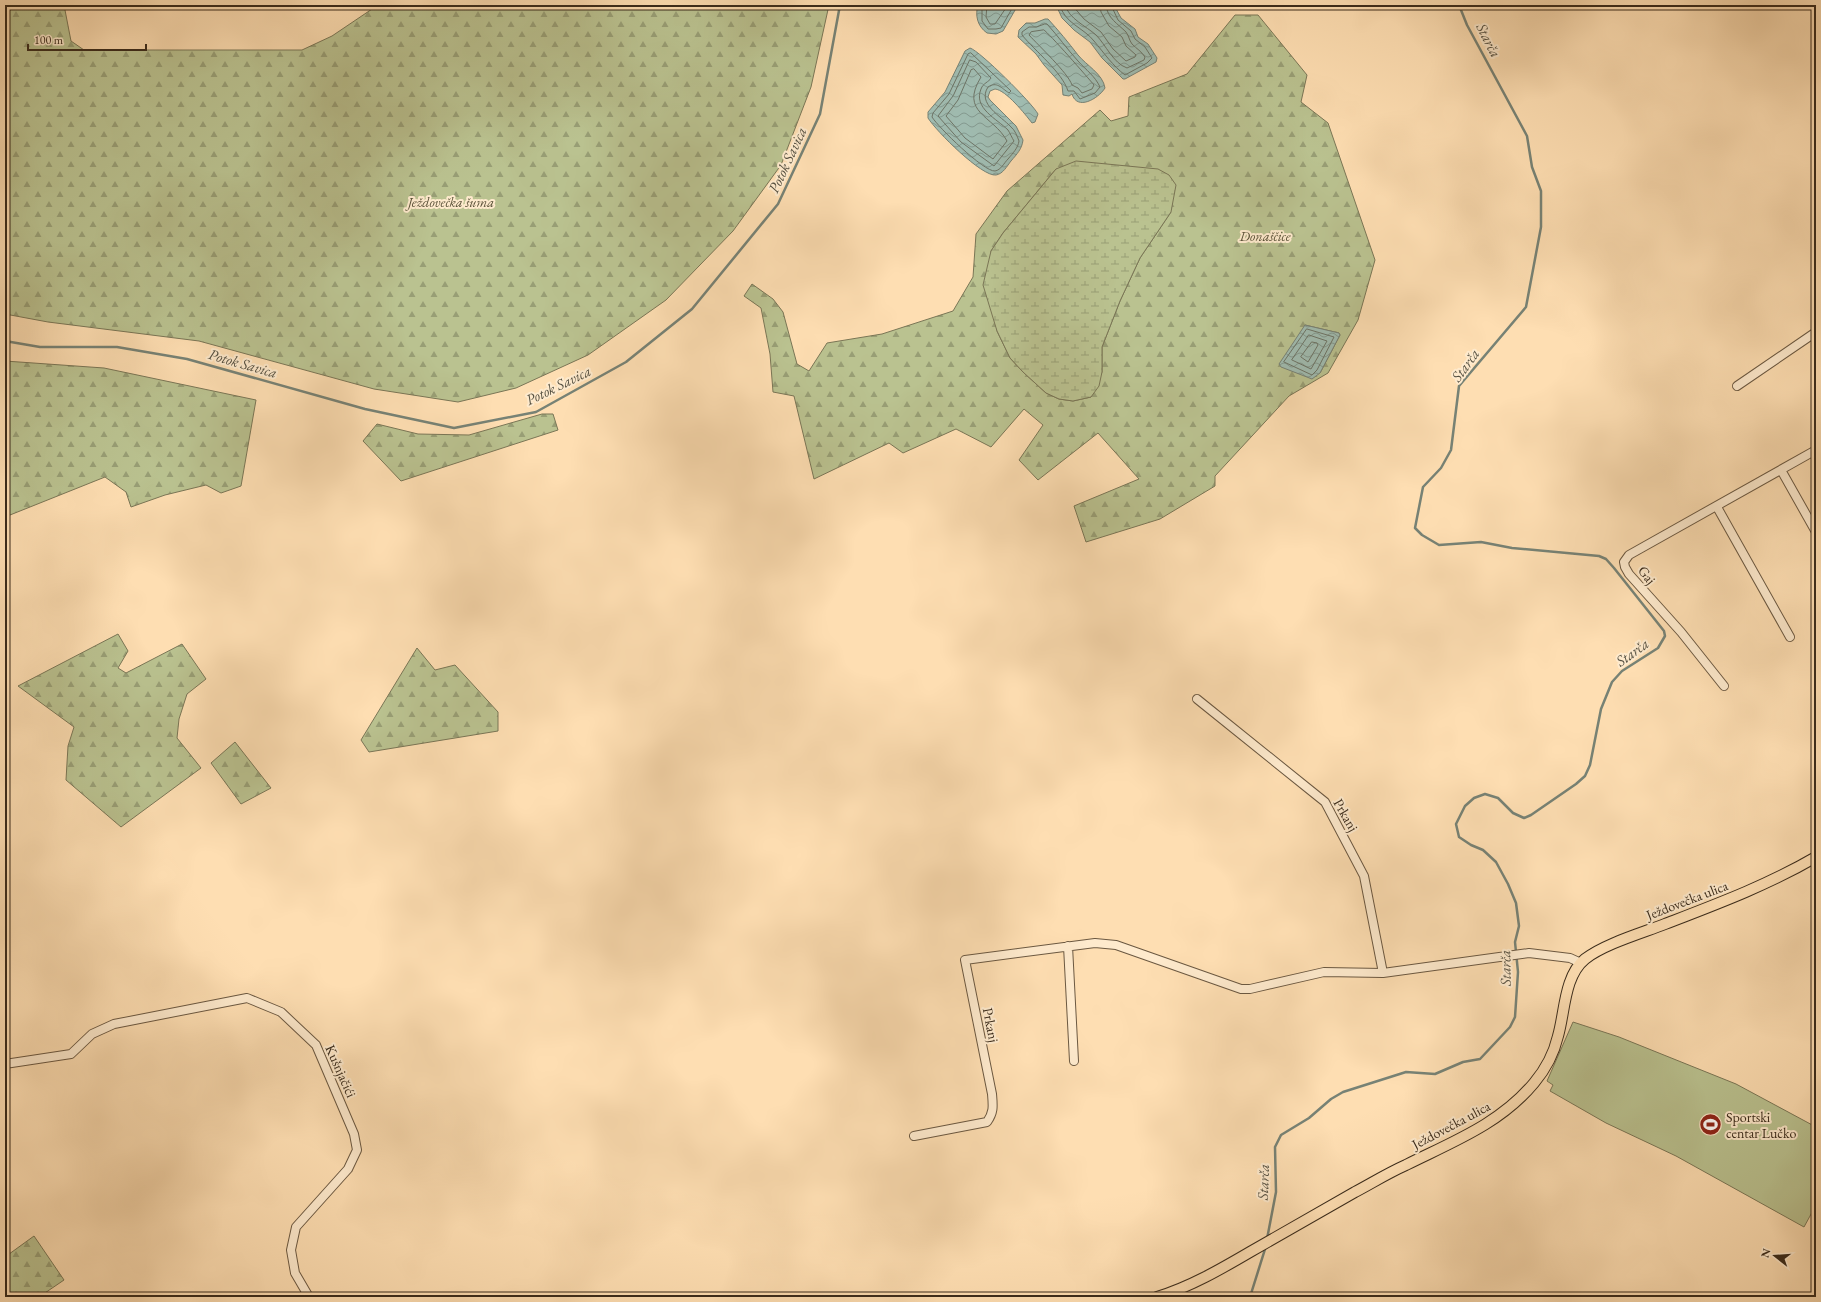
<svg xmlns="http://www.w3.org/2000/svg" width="1821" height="1302" font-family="'EB Garamond',serif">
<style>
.forest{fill:url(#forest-firs);stroke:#7a7656;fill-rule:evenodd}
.wetland{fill:url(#wetland-marsh);stroke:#7a7656}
.pitch{fill:#bac290;stroke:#7a7656}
.water{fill:url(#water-waves);stroke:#778275}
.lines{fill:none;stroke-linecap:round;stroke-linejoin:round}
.shore{stroke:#6d7466;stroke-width:1}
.stream{stroke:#778275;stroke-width:2.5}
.minor-casing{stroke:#6b5841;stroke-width:10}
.major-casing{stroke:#3a2b1b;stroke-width:12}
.minor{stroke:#feeacd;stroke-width:8}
.major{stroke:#fedeb2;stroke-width:10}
.labels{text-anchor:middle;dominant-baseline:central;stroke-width:4;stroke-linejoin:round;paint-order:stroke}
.park-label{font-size:14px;font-style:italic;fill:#5a5138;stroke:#feeacd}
.street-label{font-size:14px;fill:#3a2b1b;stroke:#feeacd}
.poi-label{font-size:14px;fill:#3a2b1b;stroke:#feeacd;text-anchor:start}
.water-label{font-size:15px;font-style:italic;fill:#544f40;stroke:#feeacd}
</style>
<defs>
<pattern id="forest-firs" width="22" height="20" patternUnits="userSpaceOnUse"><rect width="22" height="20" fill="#bac290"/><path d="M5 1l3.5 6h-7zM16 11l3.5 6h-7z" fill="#989e75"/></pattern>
<pattern id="wetland-marsh" width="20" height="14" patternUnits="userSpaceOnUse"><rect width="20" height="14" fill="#bac290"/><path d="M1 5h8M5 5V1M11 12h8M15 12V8" fill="none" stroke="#989e75"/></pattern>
<pattern id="water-waves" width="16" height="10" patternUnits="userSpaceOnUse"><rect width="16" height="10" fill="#a0bcb1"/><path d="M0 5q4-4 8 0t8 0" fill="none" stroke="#83998f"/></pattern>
</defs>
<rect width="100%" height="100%" fill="#fedeb2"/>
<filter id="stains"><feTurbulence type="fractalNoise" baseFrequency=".005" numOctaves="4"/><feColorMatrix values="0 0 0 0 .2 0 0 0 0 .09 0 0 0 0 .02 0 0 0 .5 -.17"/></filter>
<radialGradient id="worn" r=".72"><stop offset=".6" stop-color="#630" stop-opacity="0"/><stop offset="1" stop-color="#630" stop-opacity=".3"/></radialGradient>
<path class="forest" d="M17,5H64L71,41L84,50H302L332,36L378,5H829L811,87L781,165L733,231L666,300L588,355L516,388L458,402L374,389L199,341L48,322L5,314V14Z
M1235,15H1258L1307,75L1301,102L1328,123L1375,260L1358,320L1328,373L1289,396L1215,476V486L1160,519L1086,542L1074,506L1139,479L1098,433L1038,480L1019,460L1043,425L1024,409L991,447L956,429L903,453L889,443L814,479L794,396L773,392L770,354L761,308L744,296L752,284L773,299L783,312L797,364L809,371L827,343L882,334L953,311L973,277L976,234L1007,191L1100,110L1111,121L1128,116L1129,97L1187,74ZM1056,169L1171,212L1140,258L1120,301L1102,347V372L1091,397L1073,401L1059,399L1046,393L1023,372L1010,358L997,331L991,251L1003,233ZM1305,325L1339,333L1340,335L1320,373Z
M5,361L104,368L256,400L241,486L221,493L206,485L165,495L131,507L126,492L105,477L5,517Z
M542,414H553L558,430L401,481L363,441L377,424L418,434L469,435Z
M118,634L128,651L118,668L126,673L182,644L206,679L187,694L179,719L177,738L201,768L121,827L66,780L68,746L74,727L18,686Z
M417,648L435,670L455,665L498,712V731L369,752L361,740Z
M235,742L271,788L241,804L211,763Z
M34,1236L64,1280L39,1297H5V1257Z"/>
<path class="wetland" d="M1076,161L1158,169L1169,175L1176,185L1171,212L1140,258L1120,301L1102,347V372L1099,386L1091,397L1073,401L1059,399L1046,393L1023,372L1010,358L997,331L983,285L991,251L1003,233L1056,169Z"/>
<path class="pitch" d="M1573,1022L1619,1037L1736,1084L1816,1127V1205L1804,1227L1676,1156L1606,1123L1550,1091L1553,1085L1547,1081Z"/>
<path class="water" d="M978,5H1018L1003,31L996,34L987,33C977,26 975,15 978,5Z
M1056,5H1114L1121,18L1135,29L1138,37L1148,44L1157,58L1156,62L1125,79H1123L1102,58L1090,42L1074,30L1062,18Z
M1045,19H1048C1059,31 1068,42 1078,55C1086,65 1103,74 1105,88C1098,99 1077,111 1072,94L1069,96L1063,95L1062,85L1044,65L1036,54L1018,37L1019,30L1026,23H1035Z
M970,48C980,51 1032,103 1038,114L1035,122L1032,123C1025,114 1006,90 995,89L990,91L988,97L990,100L1016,126L1023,140C1022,149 1017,154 1011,161C1007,166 1003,174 996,175C982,177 936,131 928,118V112L945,92L965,51Z
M1305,325L1339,333L1340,335L1320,373L1312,379L1281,367L1279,364Z"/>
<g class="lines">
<path class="shore" d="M982,5V21L988,29H996L1001,28L1014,5
M987,5L986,17L990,24H995L1008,5
M1060,5C1064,23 1084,28 1094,41C1104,53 1113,66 1125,75L1147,63L1152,58L1145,47L1135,39L1131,31L1118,20L1111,5
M1065,5C1069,19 1086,26 1096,35C1106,45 1113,63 1127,68L1144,60L1145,57C1141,51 1137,49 1132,44C1129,40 1129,36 1126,32C1118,24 1107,18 1106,5
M1072,5L1084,19L1101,32L1113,49L1126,61L1135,57L1136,55L1126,46L1122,37L1109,26L1101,12L1100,5
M1045,24H1047C1058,36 1067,49 1078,61C1086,70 1095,76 1100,87L1095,93L1080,99L1074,91H1068C1062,72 1035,51 1022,35V32L1029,27H1036Z
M1044,30C1048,32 1089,79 1094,85L1092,89L1082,93L1078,88L1072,85C1068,73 1039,46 1029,35L1031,32Z
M971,53L1011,91L1009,93C1001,88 997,81 988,87C977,104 1001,116 1011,127C1015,130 1017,136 1019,141C1018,148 1013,153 1008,159C1004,163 1001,170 995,171C984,172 938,127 932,117L933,113L949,94L968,54Z
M970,60L976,62L991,78C989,82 983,83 981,89C973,108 997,119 1008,130C1010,133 1012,138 1014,141L994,166L961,142L938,116L953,96Z
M974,69L981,77C959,113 993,115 1007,141L993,159L965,138L946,116L958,100L971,70Z
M1307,329L1334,337L1317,370L1312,375L1284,362Z
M1309,335L1327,341L1311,369L1292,360Z
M1312,342L1317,343L1318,345L1308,362L1301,357Z"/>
<path class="stream" d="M5,341L40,347H117L187,359L365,409L454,428L536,412L626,362L692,309L778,204L820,114L840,5
M1267,1239L1276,1192L1275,1147L1281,1135L1309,1118L1331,1099L1343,1092L1406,1072L1435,1074L1463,1062L1480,1059L1510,1027L1515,1017L1518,972L1515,942L1519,926L1516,903L1508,884L1496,862L1483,850L1471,845L1459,837L1456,824L1465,806L1474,798L1485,794L1498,798L1513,813L1524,818L1531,815L1576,784L1585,776L1590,765L1601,709L1612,682L1622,671L1658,648L1665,636L1664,631L1614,568L1606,559L1599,556L1512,548L1481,542L1439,545L1422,535L1415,528L1423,487L1441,468L1451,450L1459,386L1526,307L1541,227V191L1532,167L1527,136L1467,25L1459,5
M1250,1297L1266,1246"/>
<defs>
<path id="minor" d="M1737,386L1816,332
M1781,470L1816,532
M1717,507L1790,637
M1724,686L1681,632L1629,574L1625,567L1624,562L1629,555L1816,450
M1197,699L1325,802L1364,876L1383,973
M1068,946L1074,1061
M5,1064L71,1054L92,1034L114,1024L247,998L281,1012L316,1045L354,1134L357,1150L348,1169L296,1227L291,1250L295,1273L309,1297
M914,1136L987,1122C994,1112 993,1106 992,1094L965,960L1095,943L1116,945L1241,989H1250L1324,972L1383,973L1529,953L1570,958L1581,963"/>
<path id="major" d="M1157,1297C1190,1287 1221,1269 1250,1252C1285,1232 1320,1212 1355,1192C1372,1183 1388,1173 1406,1165C1452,1142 1500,1124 1534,1083C1545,1070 1554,1053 1558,1036C1565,1012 1564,976 1585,959C1604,944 1642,933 1665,924C1717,904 1768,885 1816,857"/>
</defs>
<use href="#minor" class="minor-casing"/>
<use href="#major" class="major-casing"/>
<use href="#minor" class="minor"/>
<use href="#major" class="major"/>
</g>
<defs>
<symbol id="stadium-disc" viewBox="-11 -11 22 22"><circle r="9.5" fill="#8f2418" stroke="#feeacd"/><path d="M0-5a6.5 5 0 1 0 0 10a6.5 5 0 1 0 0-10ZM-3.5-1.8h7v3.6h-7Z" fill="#fff"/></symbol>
</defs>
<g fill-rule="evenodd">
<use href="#stadium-disc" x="1698" y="1112" width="25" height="25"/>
</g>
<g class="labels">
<g class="park-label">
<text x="451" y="202">Ježdovečka šuma</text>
<text x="1265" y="236">Donaščice</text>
</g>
<g class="street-label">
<text transform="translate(1647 575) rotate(51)">Gaj</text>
<text transform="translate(1346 815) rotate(60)">Prkanj</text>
<text transform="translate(1687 900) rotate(-21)">Ježdovečka ulica</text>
<text transform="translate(991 1025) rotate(79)">Prkanj</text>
<text transform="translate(341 1071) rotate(66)">Kušnjačići</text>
<text transform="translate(1451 1125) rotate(-28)">Ježdovečka ulica</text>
</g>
<g class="poi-label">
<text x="1726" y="1117">Sportski<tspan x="1726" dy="16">centar Lučko</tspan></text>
</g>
<g class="water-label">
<text transform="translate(1489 40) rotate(63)">Starča</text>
<text transform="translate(787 160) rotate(-65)">Potok Savica</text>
<text transform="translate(243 363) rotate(16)">Potok Savica</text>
<text transform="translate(1465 365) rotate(-54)">Starča</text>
<text transform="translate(558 385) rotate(-26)">Potok Savica</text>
<text transform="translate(1632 652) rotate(-36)">Starča</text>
<text transform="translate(1505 968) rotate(-91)">Starča</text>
<text transform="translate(1263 1182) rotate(-88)">Starča</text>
</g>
</g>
<rect width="1821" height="1302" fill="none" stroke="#fedeb2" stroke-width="20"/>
<rect x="6" y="6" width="1809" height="1290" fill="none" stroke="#3a2b1b" stroke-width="2"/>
<rect x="10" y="10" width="1801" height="1282" fill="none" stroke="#3a2b1b"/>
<g transform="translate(1775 1256) rotate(287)" stroke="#feeacd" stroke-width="3" paint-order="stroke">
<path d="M0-3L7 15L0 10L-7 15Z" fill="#3a2b1b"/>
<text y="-6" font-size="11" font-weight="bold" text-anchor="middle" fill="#3a2b1b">N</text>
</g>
<path d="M28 44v6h118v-6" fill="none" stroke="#3a2b1b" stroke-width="2"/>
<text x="34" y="44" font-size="12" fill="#3a2b1b" stroke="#feeacd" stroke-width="3" paint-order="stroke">100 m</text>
<rect width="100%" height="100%" filter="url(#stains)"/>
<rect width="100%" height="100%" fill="url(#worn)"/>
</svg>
